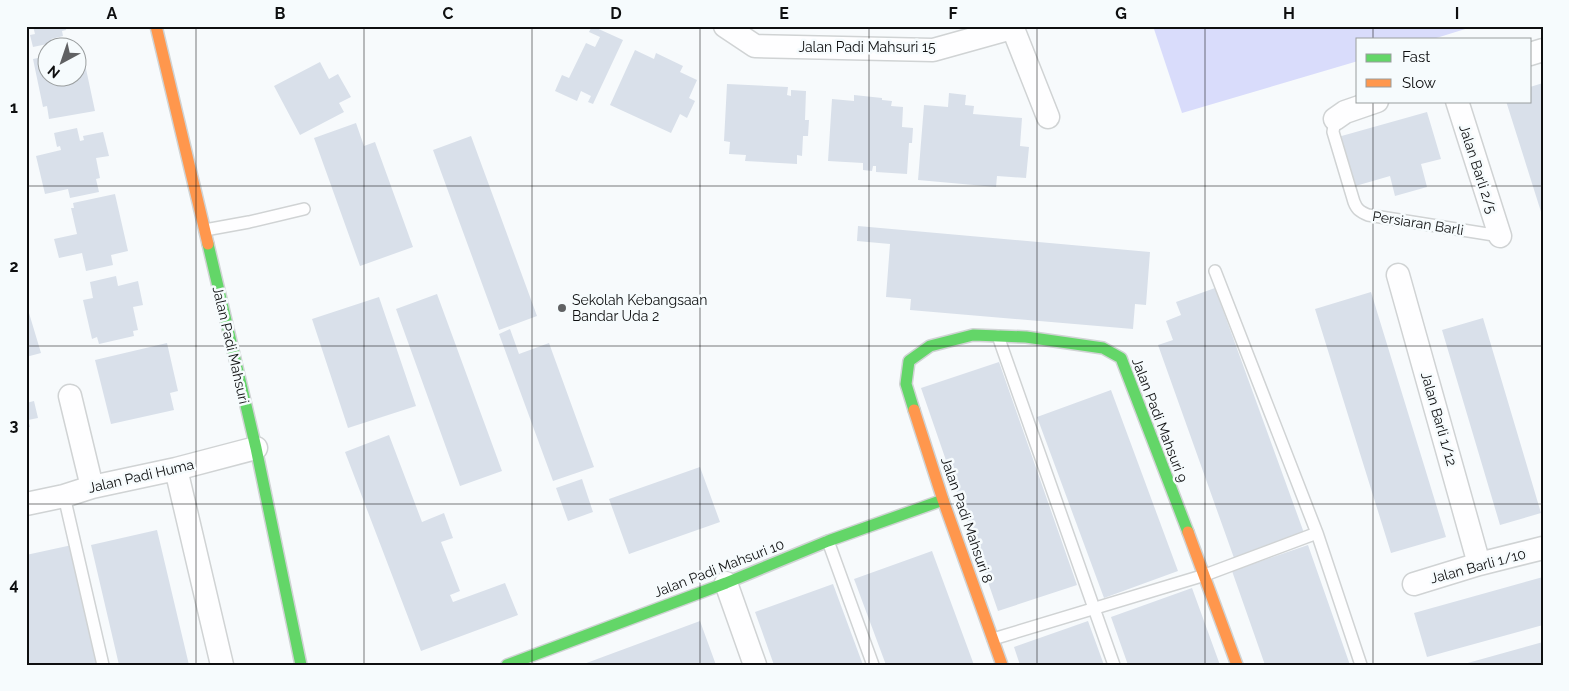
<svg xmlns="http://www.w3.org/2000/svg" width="1569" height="691" font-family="Raleway,sans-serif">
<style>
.green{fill:#d9dcfb}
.building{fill:#d9e0ea}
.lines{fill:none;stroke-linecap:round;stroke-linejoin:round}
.lane-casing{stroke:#d0d3d4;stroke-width:14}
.street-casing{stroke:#d0d3d4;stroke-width:25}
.fast-casing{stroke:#d0d3d4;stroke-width:14}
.slow-casing{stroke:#d0d3d4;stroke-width:14}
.lane{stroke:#fefeff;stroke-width:11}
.street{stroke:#fefeff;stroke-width:22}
.fast{stroke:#63d668;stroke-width:11}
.slow{stroke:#ff974d;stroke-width:11}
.grid{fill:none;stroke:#0e0f10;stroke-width:1;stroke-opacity:0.55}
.poi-dot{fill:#606163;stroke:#f6fbfd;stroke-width:2}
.labels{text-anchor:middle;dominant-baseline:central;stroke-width:5;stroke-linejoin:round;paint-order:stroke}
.street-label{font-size:14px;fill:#0e0f10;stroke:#f6fbfd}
.poi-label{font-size:14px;fill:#0e0f10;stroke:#f6fbfd;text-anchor:start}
.neatline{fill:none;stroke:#0e0f10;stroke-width:2}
.grid-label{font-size:16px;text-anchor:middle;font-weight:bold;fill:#0e0f10}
</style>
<rect width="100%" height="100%" fill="#f7fafc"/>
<path class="green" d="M1153,26H1475L1433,39H1358V61L1182,113Z"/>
<path class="building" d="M33,26H65L66,30L62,31L63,36L51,39L52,43L33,47L30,35L35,34Z
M592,26L623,40L593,104L588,102L591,96L581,91L577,101L555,91L562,75L569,78L586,43L595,47L600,37L589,32Z
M82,50L95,111L49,119L47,106L43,107L33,59L48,56V78H78V51Z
M635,50L654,59L656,53L683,66L680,72L697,80L689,98L695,101L687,118L680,114L671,133L610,105Z
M320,62L329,79L338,74L351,97L339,103L344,112L300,135L274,86Z
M1543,83V215H1542L1506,101H1530V87Z
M727,84L788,87L787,95L791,96V90L806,91L805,120H809L808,136H803L802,156L797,155V164L745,161L746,155L729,154L730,142L724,141Z
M949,93L966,95L965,105L974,106L973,114L1022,118L1020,146L1029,147L1026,178L997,176L996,187L918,180L924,105L948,107Z
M854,95L882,98V100L892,101L891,106L903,107L902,127L913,128L912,143H909L907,174L876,172V166H873L872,171L863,170V163L828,161L832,99L854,101Z
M1427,112L1441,159L1421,164L1427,187L1395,196L1390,176L1352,187L1338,137Z
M356,123L364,146L375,142L413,247L360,266L314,138Z
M77,128L80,141L84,140L83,136L103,132L109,156L96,158L100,178L96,179L99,192L70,198L68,189L45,194L36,156L61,150L60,146L57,147L54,133Z
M471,136L537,316L499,330L433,150Z
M115,194L128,251L111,255L113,265L86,271L82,253L59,258L54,239L77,234L71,208H74L73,203Z
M858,226L1150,252L1146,305L1135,304L1133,329L910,310L911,299L886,297L890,244L857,241Z
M116,276L118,286L138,281L143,305L133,307L138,330L133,331L134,336L99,344L97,337L92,339L83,300L93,298L90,282Z
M1215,288L1304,533L1234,558L1158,345L1173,340L1166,321L1181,315L1176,302Z
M1371,292L1446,537L1391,553L1315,309Z
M437,294L502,471L460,486L396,309Z
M379,297L416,406L348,428L312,319Z
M26,303L41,353L26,357Z
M1483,318L1541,513L1500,525L1442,330Z
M510,329L519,354L549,343L594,467L553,481L499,334Z
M167,343L178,391L170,393L174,410L111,424L95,360Z
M999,362L1077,585L998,611L921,388Z
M1111,390L1178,571L1104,598L1037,417Z
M34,401L38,418L28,420L30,427H26V403Z
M389,435L422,522L444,513L453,538L441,542L460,591L450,595L453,602L505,583L518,615L421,651L345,452Z
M700,467L720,522L629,554L609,499Z
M582,479L593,512L568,521L556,488Z
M157,530L189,665H119L91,545Z
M72,545L100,665H30L26,649V555Z
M1308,545L1350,665H1265L1232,571Z
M932,551L974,665H886L854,579Z
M1543,577V625L1427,657L1414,613Z
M833,584L863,665H774L755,612Z
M1192,588L1220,665H1128L1111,617Z
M700,621L716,665H581Z
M1088,621L1104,665H1020L1014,647Z
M1543,642V665H1464V664Z"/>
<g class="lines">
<defs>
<path id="lane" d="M1335,119L1333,132L1354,202C1357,210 1361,212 1368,215L1500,236
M205,230L249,222L304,209
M1215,271L1317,533L1361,665
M998,336L1114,665
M64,496L103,665
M828,541L873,665
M993,639L1205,575L1317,533"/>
<path id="street" d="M725,26L755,46L933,50L1012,28
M1012,26L1048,117
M1530,54L1543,50
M1457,101L1500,236
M1335,119L1345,112L1377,101
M1398,275L1479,564
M70,396L92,487
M176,469L222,665
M26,504L64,496L92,487L176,469L256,448
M726,583L755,665
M1414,584L1479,564L1543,548"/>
<path id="fast" d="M208,244L256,448L301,665
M914,410L906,384L909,361L930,346L973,335L1026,337L1103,348L1121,358L1188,532
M507,665L726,583L828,541L943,500"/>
<path id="slow" d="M156,26L208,244
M914,410L943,500L1002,665
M1188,532L1237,665"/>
</defs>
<use href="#lane" class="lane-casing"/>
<use href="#street" class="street-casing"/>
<use href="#fast" class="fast-casing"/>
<use href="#slow" class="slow-casing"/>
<use href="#lane" class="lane"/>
<use href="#street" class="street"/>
<use href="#fast" class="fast"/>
<use href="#slow" class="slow"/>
</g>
<path class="grid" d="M196,26V665M364,26V665M532,26V665M700,26V665M869,26V665M1037,26V665M1205,26V665M1373,26V39M1373,101V665M26,186H1543M26,346H1543M26,504H1543"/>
<circle class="poi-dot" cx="562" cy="308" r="5"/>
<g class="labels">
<g class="street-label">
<text x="867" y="47">Jalan Padi Mahsuri 15</text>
<text transform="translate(1478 169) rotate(72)">Jalan Barli 2/5</text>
<text transform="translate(1418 223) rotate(9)">Persiaran Barli</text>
<text transform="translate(231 345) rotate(77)">Jalan Padi Mahsuri</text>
<text transform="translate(1439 419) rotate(74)">Jalan Barli 1/12</text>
<text transform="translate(1160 420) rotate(69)">Jalan Padi Mahsuri 9</text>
<text transform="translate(141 476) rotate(-13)">Jalan Padi Huma</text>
<text transform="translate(967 520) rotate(71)">Jalan Padi Mahsuri 8</text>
<text transform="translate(1478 566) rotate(-15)">Jalan Barli 1/10</text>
<text transform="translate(719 568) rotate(-21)">Jalan Padi Mahsuri 10</text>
</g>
<g class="poi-label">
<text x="572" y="300">Sekolah Kebangsaan<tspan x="572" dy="16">Bandar Uda 2</tspan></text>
</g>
</g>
<rect width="1569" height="691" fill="none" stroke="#f6fbfd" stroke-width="55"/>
<rect x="1356" y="38" width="175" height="65" fill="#f6fbfd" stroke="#999d9e"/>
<rect x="1366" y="54" width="25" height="8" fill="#63d668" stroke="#999d9e"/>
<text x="1402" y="62" font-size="15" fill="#0e0f10">Fast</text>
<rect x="1366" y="79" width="25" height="8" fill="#ff974d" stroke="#999d9e"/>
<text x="1402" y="88" font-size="15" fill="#0e0f10">Slow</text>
<g transform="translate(62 62) rotate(220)"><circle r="24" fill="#f6fbfd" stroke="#999d9e"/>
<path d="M0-4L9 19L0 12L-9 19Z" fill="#606163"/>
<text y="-8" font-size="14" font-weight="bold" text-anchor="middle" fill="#0e0f10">N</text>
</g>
<rect x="28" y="28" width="1514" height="636" class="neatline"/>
<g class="grid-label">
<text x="112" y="19">A</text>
<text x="280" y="19">B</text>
<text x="448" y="19">C</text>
<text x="616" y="19">D</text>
<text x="784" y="19">E</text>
<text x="953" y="19">F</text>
<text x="1121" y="19">G</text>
<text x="1289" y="19">H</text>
<text x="1457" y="19">I</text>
<text x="14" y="113">1</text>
<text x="14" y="272">2</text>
<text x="14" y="431">3</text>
<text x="14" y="590">4</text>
</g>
</svg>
